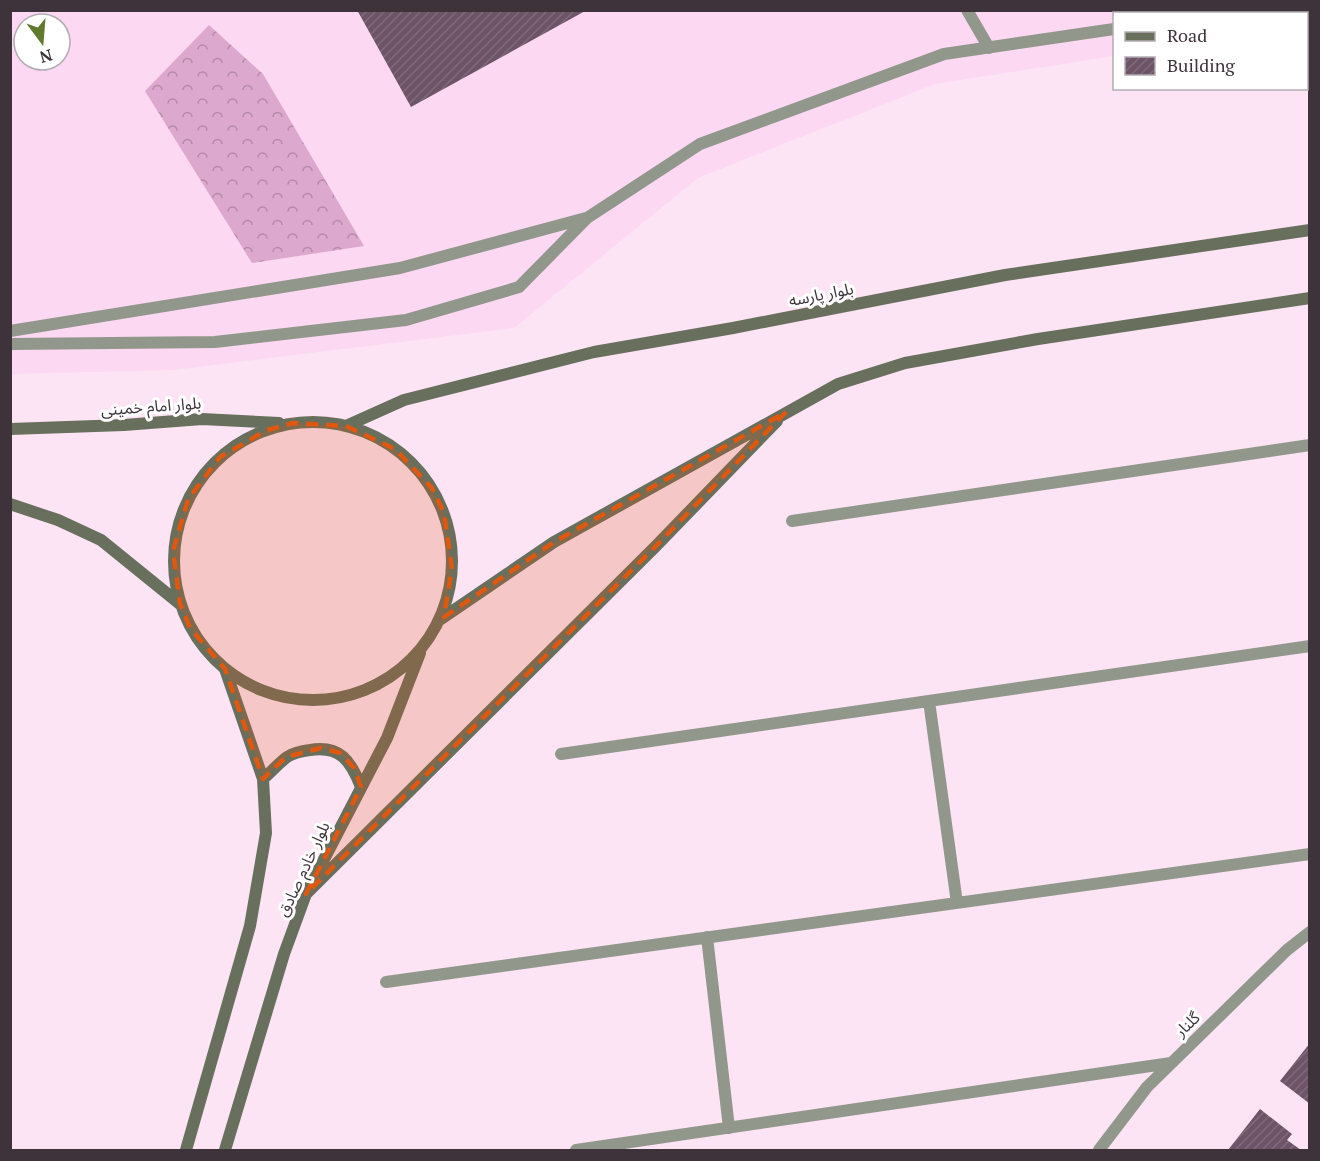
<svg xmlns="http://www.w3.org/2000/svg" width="1320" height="1161" font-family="'PT Serif','Noto Sans Arabic',serif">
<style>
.built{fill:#fcd8f2;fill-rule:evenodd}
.forest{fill:url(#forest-crowns)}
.building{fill:url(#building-hatch)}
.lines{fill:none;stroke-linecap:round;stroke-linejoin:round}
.lane{stroke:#92978b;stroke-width:12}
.street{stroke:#92978b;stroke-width:12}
.secondary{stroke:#686f5d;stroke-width:12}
.marked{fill:#e0570e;fill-opacity:0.2;stroke:#e0570e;stroke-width:4.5;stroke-dasharray:12 8;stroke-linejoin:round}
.labels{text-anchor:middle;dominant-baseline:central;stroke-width:6;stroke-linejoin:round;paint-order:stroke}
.street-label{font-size:16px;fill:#3e333b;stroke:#fff}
</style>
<defs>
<pattern id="forest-crowns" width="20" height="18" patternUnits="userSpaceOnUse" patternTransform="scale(1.5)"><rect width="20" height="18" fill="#dda8ce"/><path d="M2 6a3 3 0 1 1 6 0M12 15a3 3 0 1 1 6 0" fill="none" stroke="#b589a8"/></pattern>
<pattern id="building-hatch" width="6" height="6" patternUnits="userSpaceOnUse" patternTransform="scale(1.5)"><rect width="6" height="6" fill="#6d5466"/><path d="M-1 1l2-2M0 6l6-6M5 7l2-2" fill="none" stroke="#7f6a79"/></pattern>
</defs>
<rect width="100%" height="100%" fill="#fce4f5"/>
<path class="built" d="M1309,10L1310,26L1307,27L1306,14H1114V56L935,84L698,178L514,328L174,370L11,374L10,11ZM24,24H60V60H24Z"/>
<path class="forest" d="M209,25L263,74L364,246L252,263L145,91Z"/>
<path class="building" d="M357,10H587L411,107Z
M1310,1043V1104L1280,1081Z
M1260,1109L1292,1134L1287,1140L1301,1150H1228Z"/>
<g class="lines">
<path class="lane" d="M967,10L989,48
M1216,14L1236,10
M10,331L400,268L586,218
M10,344L215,342L406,320L519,287L587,218L700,144L944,54L1114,29"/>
<path class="street" d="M792,521L1310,445
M929,701L957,903
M561,754L1310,646
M707,937L729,1128
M386,982L1310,854
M576,1150L1171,1063
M1099,1150L1147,1087L1287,950L1310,932"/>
<path class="secondary" d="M174 561a139 139 0 1 1 278 0a139 139 0 1 1-278 0Z
M346,426L404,400L594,352L733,328L1005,275L1310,230
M10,429L124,425L202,419L279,423
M10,504L58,520L101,540L180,604
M438,621L554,542L838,384L905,363L1038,339L1310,298
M263,779C271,772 279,763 287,757C295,752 302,751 310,750C340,745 351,761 361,787
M306,894L656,546L777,421
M186,1150L250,926L266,833L263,779L225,669
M225,1150L284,954L306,894L387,738L420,653"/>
</g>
<path class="marked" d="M786,412L656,546L306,894L361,787L354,768L340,753L321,748L286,757L263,779L225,669L190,628L180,604L173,551L188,499L220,457L267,430L293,423L346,426L395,449L432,488L444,513L452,568L444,617L554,542Z"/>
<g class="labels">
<g class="street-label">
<text transform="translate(821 294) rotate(-11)">بلوار پارسه</text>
<text transform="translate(151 406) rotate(-4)">بلوار امام خمینی</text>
<text transform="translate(303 869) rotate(-65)">بلوار خادم صادق</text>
<text transform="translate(1187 1024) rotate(-44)">گلنار</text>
</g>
</g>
<rect width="1320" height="1161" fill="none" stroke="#3e333b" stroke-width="24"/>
<rect x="1113" y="12" width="195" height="78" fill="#ffffff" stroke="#b2adb1" stroke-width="1.5"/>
<rect x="1125" y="32" width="30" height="9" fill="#686f5d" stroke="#b2adb1" stroke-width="1.5"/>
<text x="1167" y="42" font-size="18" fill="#3e333b">Road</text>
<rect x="1125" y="57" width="30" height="18" fill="url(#building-hatch)" stroke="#b2adb1" stroke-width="1.5"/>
<text x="1167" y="72" font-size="18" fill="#3e333b">Building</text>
<g transform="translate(42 42) rotate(164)"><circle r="28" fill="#ffffff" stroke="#b2adb1" stroke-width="1.5"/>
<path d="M0-4.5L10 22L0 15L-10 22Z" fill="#617a2d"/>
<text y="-9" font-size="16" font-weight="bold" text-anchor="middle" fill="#3e333b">N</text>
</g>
</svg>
